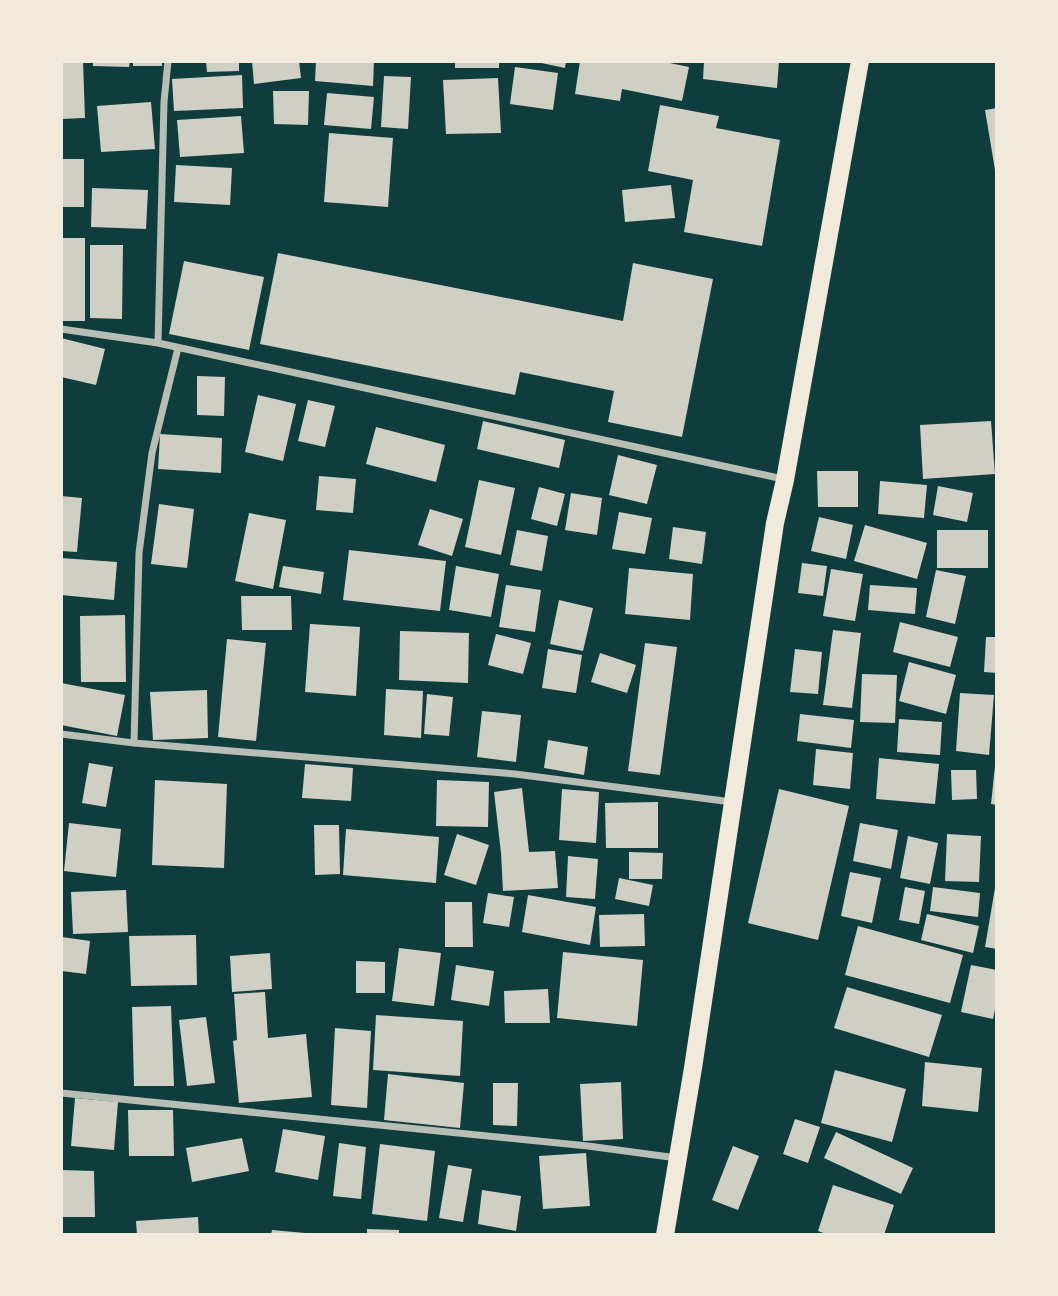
<svg xmlns="http://www.w3.org/2000/svg" width="1058" height="1296" font-family="'IBM Plex Serif',serif">
<style>
.building{fill:#cfcfc3}
.lines{fill:none;stroke-linecap:round;stroke-linejoin:round}
.minor{stroke:#b8beb3;stroke-width:7}
.primary{stroke:#f1e9da;stroke-width:18}
</style>
<rect width="100%" height="100%" fill="#0f3d3e"/>
<path class="building" d="M61,61H83L85,118L61,119Z
M93,61H130L129,67L93,66Z
M133,61H162V66H133Z
M206,61H239V71L207,72Z
M252,61H299L301,78L254,84Z
M316,61H374L373,86L315,81Z
M455,61H499V68H455Z
M532,61H566L565,68Z
M580,61H660L689,67L682,101L622,89L620,101L575,94Z
M704,61H779L777,88L703,79Z
M515,67L558,73L553,110L510,104Z
M242,75L243,108L174,111L172,79Z
M384,76L411,77L408,129L381,127Z
M498,78L501,133L446,134L443,80Z
M273,91H309L308,125L274,124Z
M327,93L374,97L371,129L324,125Z
M151,102L155,149L101,152L97,106Z
M660,105L719,116L716,128L780,140L762,246L684,232L693,180L648,171Z
M997,108V170H995L985,110Z
M241,116L244,153L180,157L177,120Z
M329,133L393,138L388,207L324,202Z
M61,159H84V207H61Z
M176,165L232,168L230,205L174,202Z
M671,185L675,218L625,222L622,190Z
M92,188L148,190L146,229L91,227Z
M61,238H85V321H61Z
M90,245H123L122,319L90,318Z
M278,253L623,321L633,263L713,279L682,437L608,422L614,391L520,372L515,395L260,344Z
M184,261L264,277L249,350L169,334Z
M61,338L105,349L96,385L61,377Z
M197,376L225,377L224,416L197,415Z
M258,395L296,404L283,461L245,452Z
M308,400L335,406L325,447L298,441Z
M483,421L565,440L559,468L477,449Z
M991,421L995,474L923,479L920,425Z
M376,427L445,445L436,482L366,464Z
M160,434L222,438L221,473L158,469Z
M618,455L657,465L647,504L609,495Z
M817,471H858V507H818Z
M319,476L356,479L353,513L316,510Z
M479,480L515,488L501,555L465,547Z
M880,481L927,485L924,518L878,514Z
M938,486L973,493L967,522L933,515Z
M539,487L565,494L557,526L531,519Z
M571,493L602,498L597,535L565,530Z
M61,496L82,498L77,552L61,551Z
M159,504L194,509L187,568L151,564Z
M430,509L463,519L452,556L418,545Z
M619,512L652,518L645,554L612,549Z
M249,513L286,520L273,589L235,581Z
M819,517L853,525L846,559L811,551Z
M865,525L927,543L917,579L854,561Z
M673,527L706,532L702,564L669,559Z
M517,530L548,536L542,571L510,565Z
M937,530H988V568H937Z
M349,550L446,561L440,611L343,600Z
M61,558L117,562L114,600L61,595Z
M802,563L827,566L823,596L798,593Z
M283,566L324,572L321,594L279,587Z
M456,566L499,574L491,617L449,610Z
M629,568L693,574L690,620L625,614Z
M831,569L863,574L855,621L823,616Z
M936,570L966,576L955,624L926,617Z
M506,585L541,590L535,632L499,627Z
M870,585L917,588L915,614L868,610Z
M241,596H291L292,630H242Z
M559,600L593,608L583,651L550,644Z
M125,615L126,682H81L80,616Z
M900,622L958,637L950,667L893,652Z
M310,624L360,627L356,696L305,692Z
M833,630L861,633L852,708L823,705Z
M400,631L469,633L468,683L399,680Z
M496,634L531,643L523,674L488,665Z
M986,637H997V673L984,672Z
M227,639L266,643L256,741L218,737Z
M645,643L677,647L660,775L628,771Z
M548,649L582,655L576,693L542,688Z
M795,649L822,652L818,694L790,692Z
M600,653L636,665L627,693L591,682Z
M909,662L956,675L946,714L899,701Z
M862,674L897,675L895,723L860,722Z
M61,683L125,695L117,736L61,725Z
M386,689L423,691L421,738L384,735Z
M207,690L208,738L153,740L150,692Z
M960,693L994,695L989,755L956,751Z
M427,694L453,697L449,736L424,734Z
M482,711L521,715L516,762L477,757Z
M800,714L854,720L851,748L797,741Z
M899,719L942,722L940,755L897,752Z
M548,740L588,747L584,775L544,768Z
M816,749L853,753L850,789L813,785Z
M879,758L939,764L935,804L876,799Z
M89,763L113,767L106,807L82,803Z
M305,764L353,768L351,801L302,798Z
M995,766H997V805L991,804Z
M951,770H976L977,799L952,800Z
M155,780L227,784L224,868L152,865Z
M437,780L489,782L488,827L436,826Z
M522,788L529,852L555,851L558,888L503,891L501,853L494,792Z
M562,789L599,792L596,843L559,840Z
M779,789L849,806L818,940L748,923Z
M658,802V848H606L605,803Z
M69,823L121,829L116,877L64,871Z
M860,823L898,830L891,869L853,861Z
M314,825H339L340,874L315,875Z
M346,829L439,837L436,883L343,875Z
M457,834L489,845L476,885L444,875Z
M947,834L981,836L979,882L945,881Z
M908,836L938,843L930,884L900,878Z
M629,852L663,853L662,879H629Z
M568,856L598,859L595,899L566,897Z
M850,872L881,878L872,923L841,916Z
M619,878L653,885L649,906L615,899Z
M905,887L925,891L919,924L899,920Z
M933,887L980,893L978,917L930,911Z
M995,888H997V949L985,947Z
M126,890L128,932L73,934L71,892Z
M488,893L514,897L509,927L483,923Z
M528,895L596,907L590,945L522,932Z
M445,902H472L473,947H445Z
M644,914L645,946L600,947L599,915Z
M927,914L979,926L973,953L921,940Z
M858,926L963,955L950,1003L845,975Z
M196,935L197,985L131,986L129,936Z
M62,937L90,941L86,974L61,971Z
M399,948L441,953L434,1006L392,1001Z
M563,952L643,960L637,1026L557,1018Z
M270,953L272,989L232,992L230,956Z
M356,961L385,962V993H356Z
M456,965L494,971L489,1006L451,1000Z
M971,965L997,970V1000L993,1019L961,1012Z
M847,987L942,1015L929,1057L834,1028Z
M548,989L550,1023H505L504,991Z
M265,992L268,1038L306,1034L312,1097L239,1103L233,1041L237,1040L234,994Z
M171,1006L174,1086H134L132,1007Z
M376,1015L463,1021L460,1076L373,1070Z
M206,1017L215,1083L187,1086L179,1020Z
M335,1028L371,1031L367,1108L331,1105Z
M925,1062L982,1068L978,1112L922,1106Z
M835,1070L906,1089L892,1142L821,1123Z
M388,1074L464,1083L460,1128L384,1120Z
M621,1082L623,1139L583,1141L580,1084Z
M493,1083H518L517,1126L493,1125Z
M75,1098L118,1102L114,1150L71,1146Z
M128,1110H173L174,1156H129Z
M795,1119L820,1127L808,1163L783,1154Z
M283,1129L325,1136L318,1180L275,1172Z
M836,1132L913,1168L901,1194L824,1158Z
M242,1138L249,1171L192,1182L186,1148Z
M339,1143L366,1147L361,1199L333,1196Z
M380,1144L435,1151L427,1221L372,1214Z
M733,1146L759,1156L738,1210L712,1200Z
M586,1153L590,1206L543,1209L539,1156Z
M448,1165L472,1169L463,1222L439,1218Z
M61,1170L94,1171L95,1217H61Z
M833,1185L894,1205L884,1235H829L818,1231Z
M482,1190L521,1196L516,1231L478,1224Z
M198,1217L199,1235H137L136,1221Z
M367,1229L399,1230V1235H367Z
M272,1230L305,1233V1235H271Z"/>
<g class="lines">
<path class="minor" d="M61,329L158,343L783,479
M158,343L164,102L168,61
M61,734L134,743L515,774L732,802
M134,743L139,553L152,453L178,348
M61,1093L588,1146L677,1158"/>
<path class="primary" d="M665,1235L693,1068L775,523L785,480L860,61"/>
</g>
<rect width="1058" height="1296" fill="none" stroke="#f1e9da" stroke-width="126"/>
</svg>
